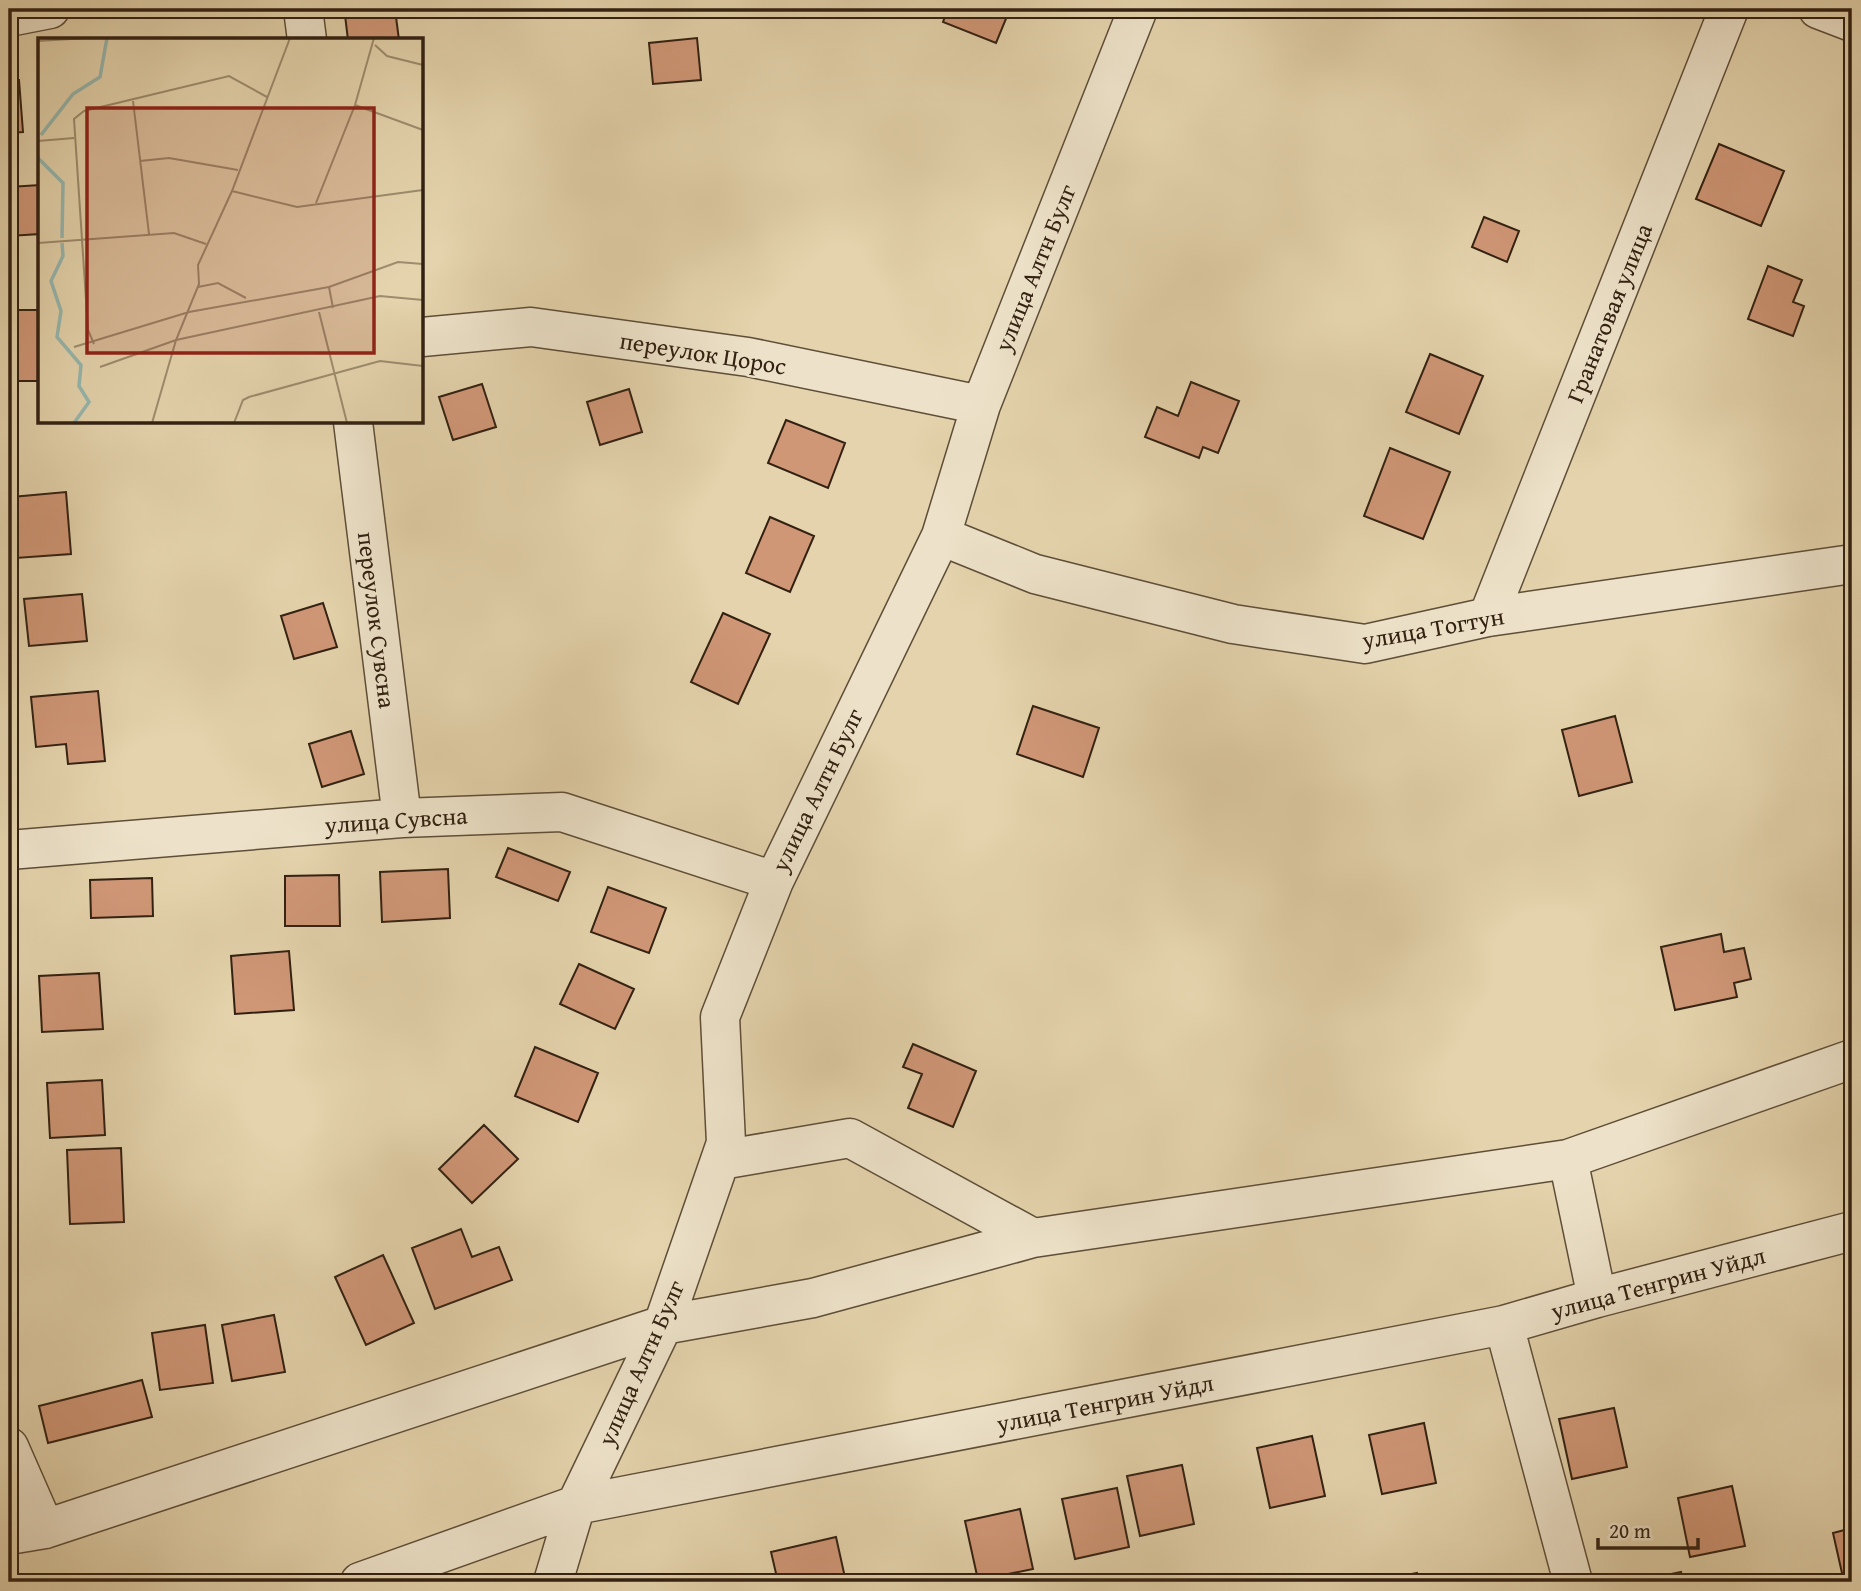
<svg xmlns="http://www.w3.org/2000/svg" width="1861" height="1591" font-family="'Gentium Book Plus',serif">
<style>
.building{fill:#d09777;stroke:#322112;stroke-width:2}
.lines{fill:none;stroke-linecap:round;stroke-linejoin:round}
.minor-casing{stroke:#5e4e38;stroke-width:41}
.minor{stroke:#ede2c9;stroke-width:38}
.labels{text-anchor:middle;dominant-baseline:central;stroke-width:5;stroke-linejoin:round;paint-order:stroke}
.street-label{font-size:24px;fill:#322112;stroke:#ede2c9}
.inset-river{fill:none;stroke:#96b7ae;stroke-width:3.5}
.inset-road{fill:none;stroke:#9d8c6e;stroke-width:2}
.view{fill:#8f2418;fill-opacity:0.15;stroke:#8f2418;stroke-width:3.5}
.inset-edge{fill:none;stroke:#322112;stroke-width:3.5}
</style>
<rect width="100%" height="100%" fill="#e4d3ac"/>
<filter id="stains"><feTurbulence type="fractalNoise" baseFrequency=".00286" numOctaves="4"/><feColorMatrix values="0 0 0 0 .2 0 0 0 0 .09 0 0 0 0 .02 0 0 0 .5 -.17"/></filter>
<radialGradient id="worn" r=".72"><stop offset=".6" stop-color="#630" stop-opacity="0"/><stop offset="1" stop-color="#630" stop-opacity=".3"/></radialGradient>
<path class="building" d="M395,9L399,40H348L345,15Z
M948,9H1010L996,43L943,22Z
M697,38L701,80L653,84L649,43Z
M19,80L23,132L9,133V81Z
M1719,144L1784,171L1761,226L1696,199Z
M40,185V234L9,236V187Z
M1484,217L1519,231L1507,262L1472,247Z
M1768,266L1802,280L1793,302L1804,306L1793,336L1748,319Z
M11,310H40V381H9Z
M1430,354L1483,376L1459,434L1406,412Z
M1191,382L1239,401L1218,453L1203,447L1199,458L1145,437L1157,407L1178,416Z
M482,384L496,427L453,440L439,397Z
M629,389L642,432L600,445L587,402Z
M786,420L845,443L828,488L768,463Z
M1390,448L1450,472L1423,539L1364,516Z
M66,492L71,554L16,558L12,497Z
M770,517L814,536L790,592L746,573Z
M82,594L87,641L29,646L24,599Z
M323,603L337,647L294,659L281,616Z
M723,613L770,634L738,704L691,682Z
M98,691L105,761L68,764L66,744L36,747L31,697Z
M1033,706L1099,728L1083,777L1017,754Z
M1615,716L1632,782L1579,796L1562,730Z
M351,731L364,774L322,787L309,744Z
M508,848L570,872L558,901L496,877Z
M448,869L450,918L382,922L380,872Z
M339,875L340,926H285V876Z
M152,878L153,916L91,918L90,880Z
M608,887L666,908L649,953L591,932Z
M1721,934L1724,952L1744,948L1751,979L1734,983L1737,997L1675,1010L1661,947Z
M289,951L294,1010L235,1014L231,956Z
M579,964L634,989L615,1029L560,1004Z
M99,973L103,1029L42,1032L39,976Z
M913,1044L976,1071L953,1127L908,1108L922,1074L903,1067Z
M535,1047L598,1073L578,1122L515,1096Z
M102,1080L105,1135L50,1138L47,1083Z
M484,1125L518,1159L472,1203L439,1169Z
M121,1148L124,1222L70,1224L67,1150Z
M461,1229L472,1257L499,1247L512,1280L435,1309L412,1248Z
M383,1255L414,1323L366,1345L335,1277Z
M274,1315L285,1372L232,1381L222,1325Z
M205,1325L213,1383L160,1390L152,1333Z
M142,1380L152,1417L48,1443L39,1406Z
M1614,1408L1627,1467L1572,1479L1559,1419Z
M1424,1423L1436,1483L1382,1494L1369,1435Z
M1312,1436L1325,1496L1270,1508L1257,1448Z
M1182,1465L1194,1524L1140,1536L1127,1476Z
M1732,1486L1745,1546L1690,1557L1678,1498Z
M1117,1488L1129,1547L1075,1559L1062,1499Z
M1020,1509L1033,1569L978,1580L965,1521Z
M1852,1528V1582H1844L1833,1533Z
M836,1537L846,1582H778L771,1552Z
M1681,1572L1683,1582H1633Z
M1417,1573L1419,1582H1372Z"/>
<g class="lines">
<defs>
<path id="minor" d="M303,9L307,40
M1818,9L1852,22
M9,17L50,9
M422,337L531,327L748,357L981,405
M353,422L402,818
M941,536L1035,574L1233,624L1365,644L1488,617L1852,564
M1488,617L1729,9
M9,850L402,818L562,812L774,881
M1568,1159L1597,1298
M721,1160L850,1138L1033,1238
M1504,1325L1573,1582
M9,1447L45,1529
M9,1535L45,1529L663,1325L813,1298L1033,1238L1568,1159L1852,1059
M360,1582L576,1505L1504,1325L1597,1298L1852,1231
M553,1582L576,1505L663,1325L726,1143L720,1017L774,881L941,536L981,405L1138,9"/>
</defs>
<use href="#minor" class="minor-casing"/>
<use href="#minor" class="minor"/>
</g>
<g class="labels">
<g class="street-label">
<text transform="translate(1035 268) rotate(-68)">улица Алтн Булг</text>
<text transform="translate(1609 313) rotate(-68)">Гранатовая улица</text>
<text transform="translate(703 353) rotate(9)">переулок Цорос</text>
<text transform="translate(377 620) rotate(83)">переулок Сувсна</text>
<text transform="translate(1433 628) rotate(-10)">улица Тогтун</text>
<text transform="translate(817 790) rotate(-64)">улица Алтн Булг</text>
<text transform="translate(396 820) rotate(-4)">улица Сувсна</text>
<text transform="translate(1658 1283) rotate(-15)">улица Тенгрин Уйдл</text>
<text transform="translate(641 1363) rotate(-66)">улица Алтн Булг</text>
<text transform="translate(1105 1403) rotate(-11)">улица Тенгрин Уйдл</text>
</g>
</g>
<g transform="translate(38 38)">
<rect width="385" height="385" fill="#e4d3ac"/>
<path class="inset-river" d="M3,97L35,56L62,39L69,0M0,120L25,145L24,200M24,205L25,218L13,243L23,273L19,299L43,327L41,348L51,364L36,385"/>
<path class="inset-road" d="M0,3L49,0M337,7L349,18L385,27M95,63L111,196M317,67L385,92M0,103L36,100M102,123L131,120L200,132M194,153L259,169L385,152M278,165L317,67L336,0M0,205L136,195L168,206M160,249L180,245L208,260M291,249L295,270M281,274L309,385M0,284V315M56,306L50,292L36,81L46,73L191,38L229,59M36,309L151,274L291,249L360,224L385,226M62,329L138,302L342,258L385,262M114,385L138,302L161,246L160,227L194,153L252,0M196,385L205,362L211,359L342,323L385,328"/>
<path class="view" d="M49,70H336V315H49Z"/>
<rect width="385" height="385" class="inset-edge"/>
</g>
<rect width="1861" height="1591" fill="none" stroke="#e4d3ac" stroke-width="35"/>
<rect x="10" y="10" width="1840" height="1570" fill="none" stroke="#322112" stroke-width="3.5"/>
<rect x="18" y="18" width="1826" height="1556" fill="none" stroke="#322112" stroke-width="2"/>
<path d="M1598 1538v10h100v-10" fill="none" stroke="#322112" stroke-width="3.5"/>
<text x="1609" y="1538" font-size="21" fill="#322112" stroke="#ede2c9" stroke-width="5" paint-order="stroke">20 m</text>
<rect width="100%" height="100%" filter="url(#stains)"/>
<rect width="100%" height="100%" fill="url(#worn)"/>
</svg>
